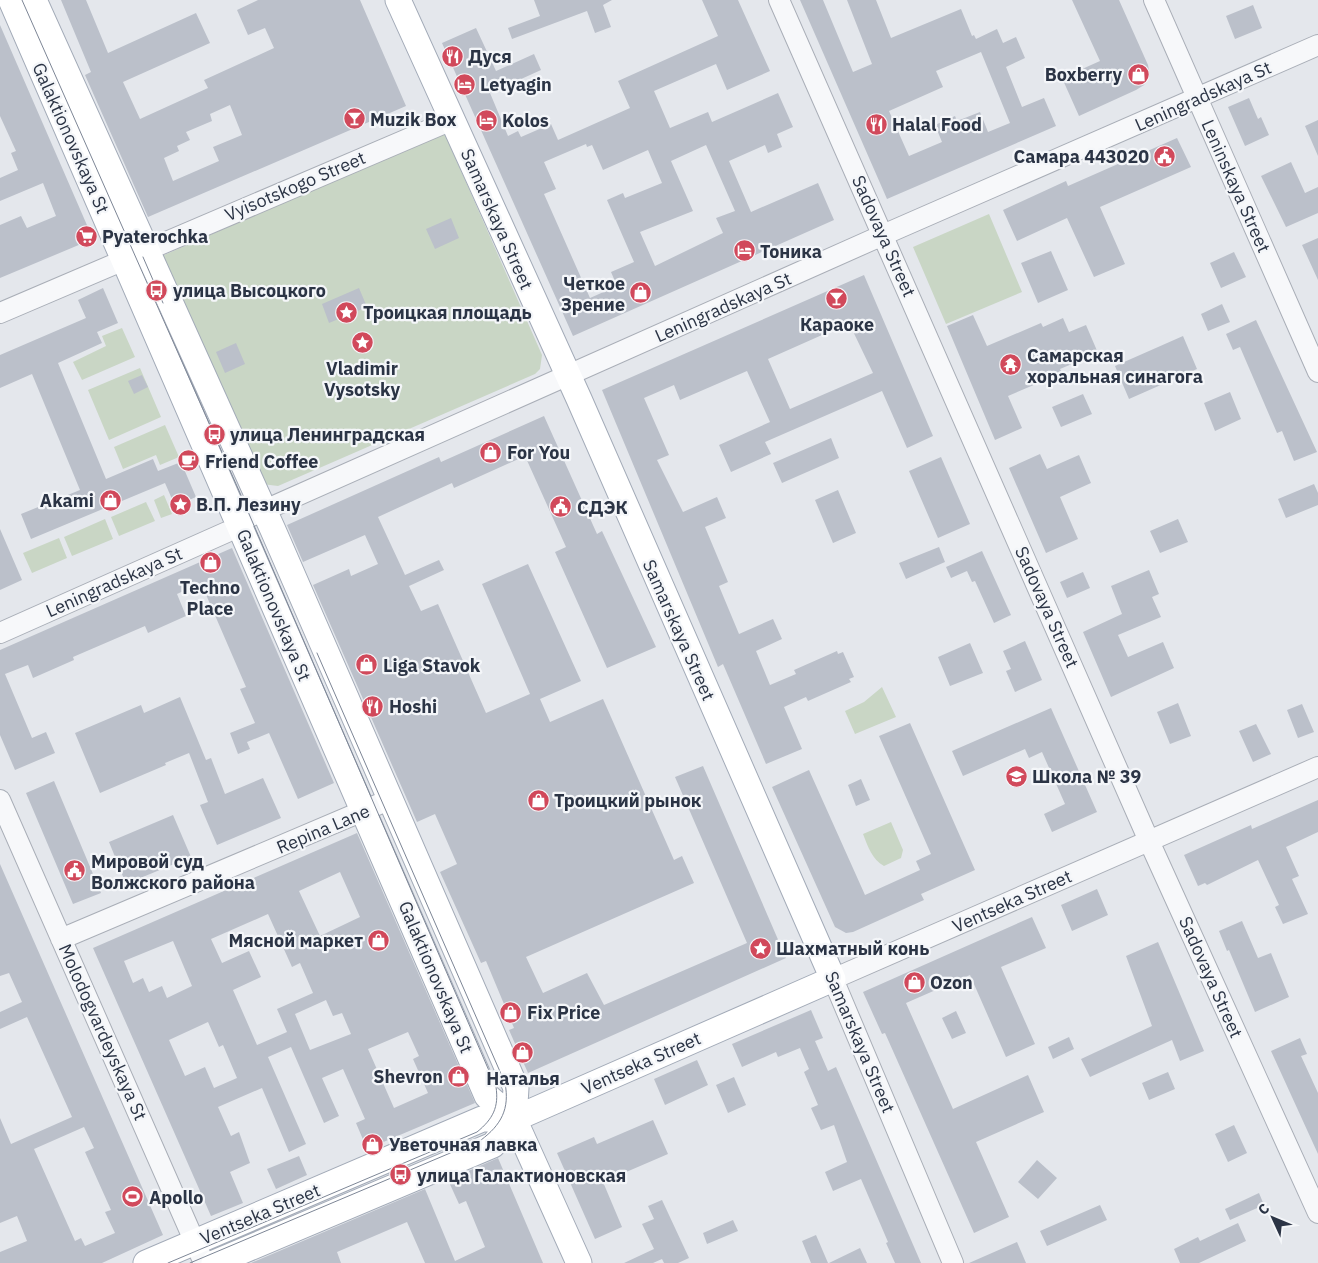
<svg xmlns="http://www.w3.org/2000/svg" width="1318" height="1263" font-family="'IBM Plex Sans',sans-serif">
<style>
.green{fill:#c9d6c5}
.building{fill:#bbc0ca;fill-rule:evenodd}
.lines{fill:none;stroke-linecap:round;stroke-linejoin:round}
.minor-casing{stroke:#a9aeb7;stroke-width:22}
.major-casing{stroke:#a3abb8;stroke-width:27}
.minor{stroke:#f7f8fa;stroke-width:20}
.major{stroke:#fff;stroke-width:25}
.tram{stroke:#7d8696;stroke-width:1}
.labels{text-anchor:middle;dominant-baseline:central;stroke-width:4.5;stroke-linejoin:round;paint-order:stroke}
.poi-label{font-size:18px;font-weight:bold;fill:#2b3445;stroke:#f4f6f9;text-anchor:start}
.street-label{font-size:18px;fill:#2b3445;stroke:#f4f6f9}
</style>
<rect width="100%" height="100%" fill="#e4e7ec"/>
<path class="green" d="M444,132L542,355L540,369L535,374L278,486L262,484L162,256Z
M989,214L1022,292L946,324L913,247Z
M122,328L135,357L82,380L73,362L106,346L102,336Z
M140,368L161,417L109,440L88,390Z
M165,425L179,457L160,465L156,455L123,469L114,447Z
M164,495L172,514L161,518L154,500Z
M146,502L155,521L119,536L111,517Z
M105,519L113,539L72,556L64,537Z
M59,538L67,558L32,573L23,553Z
M882,687L896,717L855,734L845,711L864,702Z
M891,822L903,850L901,858L884,866C872,859 868,847 863,834Z"/>
<path class="building" d="M61,0H86L108,53L196,13L210,43L123,82L140,119L208,88L204,80L274,48L265,28L248,35L237,10L258,0H360L406,106L148,217L85,75L91,72ZM230,105L242,135L213,147L219,161L173,181L164,158L179,151L177,146L190,140L186,132L212,121L210,114Z
M534,0H612L603,5L611,27L595,33L587,11L512,39L508,28L540,16Z
M702,0H738L770,71L727,90L716,64L654,91L670,128L708,112L712,122L778,93L793,127L777,134L782,147L768,153L765,145L729,161L751,212L818,183L834,220L573,336L442,43L476,28L496,71L534,54L541,70L490,93L508,136L518,131L521,137L551,124L558,140L630,108L618,81L718,36ZM586,144L587,147L592,145L603,170L648,150L662,183L625,198L623,193L607,200L634,262L611,272L617,286L590,298L544,194L556,189L544,162ZM706,145L735,211L716,218L723,233L655,266L640,232L693,211L671,161Z
M800,0H823L853,72L872,64L847,0H876L891,38L961,9L972,36L974,35L976,39L997,29L1003,43L1016,37L1025,58L1006,67L1022,107L1044,98L1056,126L887,199ZM981,52L1010,123L988,132L980,112L957,121L955,116L935,125L942,142L909,156L889,111L943,87L936,71Z
M1072,0H1119L1148,65L1150,76L1144,85L1136,90L1079,116L1062,78L1100,61Z
M1253,5L1262,28L1235,39L1226,16Z
M0,25L93,239L0,278V225L21,216L27,228L56,216L43,183L0,201V178L18,170L11,153L16,151L0,116Z
M1249,98L1258,119L1261,117L1269,135L1245,146L1228,107Z
M1318,120V156L1305,126Z
M1177,138L1191,167L1100,207L1125,264L1094,277L1067,218L1017,241L1003,210L1066,181L1068,186Z
M1291,162L1305,193L1318,187V213L1286,227L1261,176Z
M451,218L459,238L435,249L426,229Z
M1318,238V280L1302,245Z
M1051,251L1068,290L1038,303L1021,263Z
M1234,252L1246,277L1221,288L1210,263Z
M864,275L933,436L907,448L882,391L765,442L771,454L731,472L719,445L770,422L747,371L680,400L674,385L644,398L669,455L657,460L683,512L717,497L726,518L705,527L728,582L719,586L739,634L773,619L782,639L756,651L770,685L796,674L794,670L837,651L838,654L843,652L854,677L849,679L851,682L808,701L806,697L784,707L802,749L766,764L723,664L718,667L602,390ZM849,323L873,373L790,409L768,359Z
M103,288L118,323L97,332L102,343L58,363L106,479L153,459L158,471L181,462L196,497L175,506L165,483L31,539L21,514L80,490L32,374L0,388V355L86,318L78,300Z
M359,288L367,307L329,323L322,304Z
M1222,304L1230,322L1208,331L1201,314Z
M973,315L987,346L1041,323L1043,327L1063,318L1069,332L1086,325L1098,353L1060,369L1062,373L1008,396L1022,428L995,440L947,326Z
M1256,320L1317,452L1294,461L1282,431L1277,433L1240,347L1233,350L1226,334Z
M1183,336L1197,369L1129,399L1115,366Z
M236,343L245,364L225,373L216,352Z
M142,375L148,387L134,394L128,381Z
M1230,392L1241,419L1215,431L1204,403Z
M1083,394L1092,414L1061,427L1052,407Z
M544,416L597,534L602,531L656,647L607,668L555,552L566,547L525,456L454,488L452,483L378,517L405,575L439,560L444,570L409,586L421,611L438,604L486,713L530,694L482,584L528,564L581,681L540,699L550,722L603,699L674,860L682,856L694,883L526,957L543,993L587,973L604,1005L747,943L675,777L703,766L786,958L528,1073L509,1030L514,1028L486,961L481,963L440,872L457,864L435,814L417,822L313,585L349,569L351,576L378,564L365,535L303,562L287,525L439,457L441,462Z
M831,438L839,458L782,483L773,463Z
M1040,454L1047,469L1079,455L1091,483L1060,497L1078,539L1046,553L1009,468Z
M941,457L970,524L938,538L909,471Z
M1314,484L1318,493V505L1286,518L1278,499Z
M838,490L856,533L833,543L815,500Z
M1178,519L1188,542L1160,553L1150,531Z
M0,529L22,580L0,590Z
M939,547L945,562L906,579L899,563Z
M232,548L334,783L298,799L269,733L247,742L250,749L238,754L230,733L255,723L240,689L246,687L201,583L177,594L186,616L148,633L145,626L73,657L74,660L33,678L28,665L5,674L32,738L46,732L55,753L15,770L0,735V650Z
M982,551L1011,615L994,623L975,581L972,582L967,571L951,578L946,567Z
M1149,570L1159,594L1152,597L1161,617L1118,635L1128,657L1163,642L1174,668L1111,697L1083,632L1122,614L1111,586Z
M1083,572L1090,588L1067,598L1060,582Z
M1025,641L1042,680L1015,692L1006,671L1011,669L1003,651Z
M970,643L983,673L950,686L938,657Z
M180,697L206,760L211,758L225,794L263,778L281,818L217,845L200,805L208,802L189,753L165,763L166,765L100,793L75,733L141,705L144,713Z
M1178,703L1191,736L1170,744L1157,712Z
M1302,704L1314,732L1298,738L1287,710Z
M1051,708L1097,812L1052,832L1044,814L1065,804L1042,752L1029,758L1025,749L963,776L952,751Z
M910,723L975,870L921,894L924,900L853,932L846,933L835,927L772,787L809,770L865,895L920,870L916,861L931,854L879,736Z
M1256,724L1271,754L1253,762L1239,731Z
M861,779L870,800L856,806L848,785Z
M54,781L101,893L73,904L26,793Z
M1318,800V832L1286,847L1299,876L1292,879L1308,914L1283,924L1275,907L1279,905L1258,860L1207,885L1205,883L1198,886L1184,855L1251,825L1252,829Z
M173,815L191,857L126,884L109,842Z
M357,833L475,1103L367,1149L356,1123L365,1119L343,1069L322,1078L339,1116L324,1123L291,1047L268,1057L306,1144L289,1152L262,1088L218,1107L231,1136L239,1132L250,1163L230,1172L243,1203L211,1216L93,948ZM340,872L360,917L320,936L299,891ZM268,914L292,967L300,963L313,993L277,1009L287,1032L257,1045L233,990L261,977L249,951L222,963L211,939ZM173,941L192,986L167,998L162,986L149,992L143,978L133,983L124,961ZM326,1000L333,1016L342,1013L351,1034L310,1050L295,1014ZM208,1022L219,1047L223,1045L237,1078L214,1088L205,1067L185,1076L169,1040ZM408,1032L419,1056L413,1059L428,1093L394,1108L368,1049Z
M0,864L163,1235L102,1263H0V1252L27,1241L17,1216L0,1223V1118L11,1144L72,1117L27,1017L0,1029V1012L22,1002L9,973L0,976ZM84,1127L94,1148L85,1152L111,1210L105,1212L115,1233L85,1246L81,1238L75,1241L34,1149Z
M1097,889L1108,915L1072,931L1061,905Z
M1032,917L1046,948L1001,967L1035,1044L1006,1057L970,975L906,1003L953,1109L1028,1075L1044,1112L976,1142L1009,1217L974,1233L885,1033L882,1034L863,992Z
M1242,921L1258,958L1271,953L1289,997L1255,1012L1229,950L1227,951L1219,931Z
M1158,942L1204,1051L1180,1061L1172,1040L1090,1077L1081,1059L1152,1026L1126,956Z
M811,1010L823,1038L815,1041L828,1071L836,1067L921,1263H895L886,1243L888,1242L861,1179L833,1191L825,1172L847,1162L834,1125L821,1130L811,1108L818,1105L804,1072L809,1069L800,1048L778,1057L776,1052L742,1067L732,1044Z
M956,1011L966,1033L952,1039L942,1018Z
M1069,1037L1074,1049L1053,1059L1048,1047Z
M1300,1038L1307,1054L1301,1056L1318,1093V1154L1271,1051Z
M697,1060L708,1085L665,1105L654,1079Z
M1168,1072L1175,1089L1149,1100L1142,1083Z
M734,1077L746,1105L728,1113L716,1085Z
M653,1120L668,1154L603,1182L622,1227L595,1239L557,1153L594,1137L597,1144Z
M1234,1125L1247,1153L1228,1162L1215,1134Z
M299,1156L307,1175L276,1189L267,1169Z
M498,1158L543,1263H425L407,1222L337,1252L341,1263H251L425,1189L455,1261L485,1247L466,1201L459,1204L448,1180Z
M1037,1160L1057,1178L1038,1199L1018,1182Z
M1259,1193L1264,1205L1230,1220L1225,1209Z
M662,1200L689,1258L678,1263H664L662,1259L653,1263H624L654,1249L642,1224L654,1219L648,1206Z
M1100,1205L1107,1220L1047,1246L1040,1231Z
M733,1220L738,1231L707,1244L703,1233Z
M1238,1223L1246,1241L1199,1263H1180L1174,1249L1198,1237L1200,1241Z
M816,1235L828,1263H811L802,1241Z
M1017,1242L1026,1263H969Z
M860,1248L867,1263H829Z"/>
<g class="lines">
<defs>
<path id="minor" d="M779,0L1149,841L1318,1213
M1154,0L1318,372
M0,313L452,120
M238,522L883,235L1318,45
M0,633L227,532
M0,800L204,1263
M61,939L391,799
M953,1263L833,979L1318,767"/>
<path id="major" d="M11,0L487,1096L514,1119L579,1263
M34,0L273,530L516,1088L514,1119
M146,1263L482,1119H514L833,979L579,399L398,0
M214,1263L493,1145L514,1119"/>
</defs>
<use href="#minor" class="minor-casing"/>
<use href="#major" class="major-casing"/>
<use href="#minor" class="minor"/>
<use href="#major" class="major"/>
<path class="tram" d="M22,0L240,493L496,1087C499,1107 493,1119 477,1132L168,1263
M143,257L163,303
M190,1263L481,1140C501,1125 510,1109 505,1083L317,653"/>
</g>
<defs>
<symbol id="restaurant-disc" viewBox="-11 -11 22 22"><circle r="9.5" fill="#d1495b" stroke="#f4f6f9"/><path d="M-5-6h1v4h1v-4h1v4h1v-4h1v5L-1.5 .5V6h-2V.5L-5-1ZM5-6V6H3V1.5H1.5Q1.5-4 5-6Z" fill="#fff"/></symbol>
<symbol id="shop-disc" viewBox="-11 -11 22 22"><circle r="9.5" fill="#d1495b" stroke="#f4f6f9"/><path d="M-5-2.5h2.3a2.7 3.5 0 0 1 5.4 0H5L5.5 6h-11ZM-1.5-2.5h3a1.5 2.3 0 0 0-3 0Z" fill="#fff"/></symbol>
<symbol id="hotel-disc" viewBox="-11 -11 22 22"><circle r="9.5" fill="#d1495b" stroke="#f4f6f9"/><path d="M-6-4.5h1.5V1H6V5H4.5V3h-9V5H-6ZM-4 0a1.8 1.8 0 1 1 3.6 0ZM.5 0V-2.5h3Q6-2.5 6 0Z" fill="#fff"/></symbol>
<symbol id="bar-disc" viewBox="-11 -11 22 22"><circle r="9.5" fill="#d1495b" stroke="#f4f6f9"/><path d="M-6-5H6L.8 .8V4.5H3.5V6h-7V4.5H-.8V.8Z" fill="#fff"/></symbol>
<symbol id="civic-disc" viewBox="-11 -11 22 22"><circle r="9.5" fill="#d1495b" stroke="#f4f6f9"/><path d="M-.6-6.5H3V-4.5H.6V-3L4-1V1h2V6H-6V1h2V-1L-.6-3ZM-1.2 2.5V6h2.4V2.5Z" fill="#fff"/></symbol>
<symbol id="supermarket-disc" viewBox="-11 -11 22 22"><circle r="9.5" fill="#d1495b" stroke="#f4f6f9"/><path d="M-6-5.5h2.5l.6 2H6L4.5 2H-2.5L-4.4-4H-6ZM-1.5 3.2a1.3 1.3 0 1 0 .1 0ZM3 3.2a1.3 1.3 0 1 0 .1 0Z" fill="#fff"/></symbol>
<symbol id="bus-disc" viewBox="-11 -11 22 22"><circle r="9.5" fill="#d1495b" stroke="#f4f6f9"/><path d="M-5-6H5V4H4V6H2V4H-2V6H-4V4H-5ZM-3.5-4V0h7V-4ZM-3.5 1.2v1.5H-2V1.2ZM2 1.2v1.5H3.5V1.2Z" fill="#fff"/></symbol>
<symbol id="sight-disc" viewBox="-11 -11 22 22"><circle r="9.5" fill="#d1495b" stroke="#f4f6f9"/><path d="M0-6L1.8-2.2L6-1.7L2.9 1.2L3.7 5.4L0 3.3L-3.7 5.4L-2.9 1.2L-6-1.7L-1.8-2.2Z" fill="#fff"/></symbol>
<symbol id="temple-disc" viewBox="-11 -11 22 22"><circle r="9.5" fill="#d1495b" stroke="#f4f6f9"/><path d="M0-6L5-2H3V0L6.5 2.5H4V6H1.5V3h-3V6H-4V2.5H-6.5L-3 0V-2H-5Z" fill="#fff"/></symbol>
<symbol id="cafe-disc" viewBox="-11 -11 22 22"><circle r="9.5" fill="#d1495b" stroke="#f4f6f9"/><path d="M-5.5-4.5H6V0H3Q3 3.5 0 3.5H-2.5Q-5.5 3.5-5.5 0ZM3-3.2v2h1.7v-2ZM-6 4.5H4V6H-6Z" fill="#fff"/></symbol>
<symbol id="school-disc" viewBox="-11 -11 22 22"><circle r="9.5" fill="#d1495b" stroke="#f4f6f9"/><path d="M0-5L7-2L0 1L-7-2ZM-4 1L0 2.5L4 1V4Q0 6-4 4Z" fill="#fff"/></symbol>
<symbol id="stadium-disc" viewBox="-11 -11 22 22"><circle r="9.5" fill="#d1495b" stroke="#f4f6f9"/><path d="M0-5a6.5 5 0 1 0 0 10a6.5 5 0 1 0 0-10ZM-3.5-1.8h7v3.6h-7Z" fill="#fff"/></symbol>
</defs>
<g fill-rule="evenodd">
<use href="#restaurant-disc" x="440" y="44" width="25" height="25"/>
<use href="#shop-disc" x="1126" y="62" width="25" height="25"/>
<use href="#hotel-disc" x="452" y="72" width="25" height="25"/>
<use href="#bar-disc" x="342" y="106" width="25" height="25"/>
<use href="#hotel-disc" x="474" y="108" width="25" height="25"/>
<use href="#restaurant-disc" x="864" y="112" width="25" height="25"/>
<use href="#civic-disc" x="1152" y="144" width="25" height="25"/>
<use href="#supermarket-disc" x="74" y="224" width="25" height="25"/>
<use href="#hotel-disc" x="732" y="238" width="25" height="25"/>
<use href="#bus-disc" x="144" y="278" width="25" height="25"/>
<use href="#shop-disc" x="628" y="280" width="25" height="25"/>
<use href="#bar-disc" x="824" y="286" width="25" height="25"/>
<use href="#sight-disc" x="334" y="300" width="25" height="25"/>
<use href="#sight-disc" x="350" y="330" width="25" height="25"/>
<use href="#temple-disc" x="998" y="352" width="25" height="25"/>
<use href="#bus-disc" x="202" y="422" width="25" height="25"/>
<use href="#shop-disc" x="478" y="440" width="25" height="25"/>
<use href="#cafe-disc" x="176" y="448" width="25" height="25"/>
<use href="#shop-disc" x="98" y="488" width="25" height="25"/>
<use href="#sight-disc" x="168" y="492" width="25" height="25"/>
<use href="#civic-disc" x="548" y="494" width="25" height="25"/>
<use href="#shop-disc" x="198" y="550" width="25" height="25"/>
<use href="#shop-disc" x="354" y="652" width="25" height="25"/>
<use href="#restaurant-disc" x="360" y="694" width="25" height="25"/>
<use href="#school-disc" x="1004" y="764" width="25" height="25"/>
<use href="#shop-disc" x="526" y="788" width="25" height="25"/>
<use href="#civic-disc" x="62" y="858" width="25" height="25"/>
<use href="#shop-disc" x="366" y="928" width="25" height="25"/>
<use href="#sight-disc" x="748" y="936" width="25" height="25"/>
<use href="#shop-disc" x="902" y="970" width="25" height="25"/>
<use href="#shop-disc" x="498" y="1000" width="25" height="25"/>
<use href="#shop-disc" x="510" y="1040" width="25" height="25"/>
<use href="#shop-disc" x="446" y="1064" width="25" height="25"/>
<use href="#shop-disc" x="360" y="1132" width="25" height="25"/>
<use href="#bus-disc" x="388" y="1162" width="25" height="25"/>
<use href="#stadium-disc" x="120" y="1184" width="25" height="25"/>
</g>
<g class="labels">
<g class="poi-label">
<text x="468" y="56">Дуся</text>
<text x="1122" y="74" text-anchor="end">Boxberry</text>
<text x="480" y="84">Letyagin</text>
<text x="370" y="119">Muzik Box</text>
<text x="502" y="120">Kolos</text>
<text x="892" y="124">Halal Food</text>
<text x="1149" y="156" text-anchor="end">Самара 443020</text>
<text x="102" y="236">Pyaterochka</text>
<text x="760" y="251">Тоника</text>
<text x="625" y="283" text-anchor="end">Четкое<tspan x="625" dy="21">Зрение</tspan></text>
<text x="173" y="290">улица Высоцкого</text>
<text x="363" y="312">Троицкая площадь</text>
<text x="837" y="324" text-anchor="middle">Караоке</text>
<text x="1027" y="355">Самарская<tspan x="1027" dy="21">хоральная синагога</tspan></text>
<text x="362" y="368" text-anchor="middle">Vladimir<tspan x="362" dy="21">Vysotsky</tspan></text>
<text x="230" y="434">улица Ленинградская</text>
<text x="507" y="452">For You</text>
<text x="205" y="461">Friend Coffee</text>
<text x="94" y="500" text-anchor="end">Akami</text>
<text x="196" y="504">В.П. Лезину</text>
<text x="577" y="507">СДЭК</text>
<text x="210" y="587" text-anchor="middle">Techno<tspan x="210" dy="21">Place</tspan></text>
<text x="383" y="665">Liga Stavok</text>
<text x="389" y="706">Hoshi</text>
<text x="1032" y="776">Школа № 39</text>
<text x="554" y="800">Троицкий рынок</text>
<text x="91" y="861">Мировой суд<tspan x="91" dy="21">Волжского района</tspan></text>
<text x="363" y="940" text-anchor="end">Мясной маркет</text>
<text x="776" y="948">Шахматный конь</text>
<text x="930" y="982">Ozon</text>
<text x="527" y="1012">Fix Price</text>
<text x="443" y="1076" text-anchor="end">Shevron</text>
<text x="523" y="1078" text-anchor="middle">Наталья</text>
<text x="389" y="1144">Уветочная лавка</text>
<text x="417" y="1175">улица Галактионовская</text>
<text x="149" y="1197">Apollo</text>
</g>
<g class="street-label">
<text transform="translate(1203 96) rotate(-24)">Leningradskaya St</text>
<text transform="translate(71 138) rotate(66)">Galaktionovskaya St</text>
<text transform="translate(295 186) rotate(-23)">Vyisotskogo Street</text>
<text transform="translate(1236 186) rotate(66)">Leninskaya Street</text>
<text transform="translate(497 219) rotate(66)">Samarskaya Street</text>
<text transform="translate(884 236) rotate(66)">Sadovaya Street</text>
<text transform="translate(723 307) rotate(-24)">Leningradskaya St</text>
<text transform="translate(114 582) rotate(-24)">Leningradskaya St</text>
<text transform="translate(274 605) rotate(67)">Galaktionovskaya St</text>
<text transform="translate(1047 607) rotate(66)">Sadovaya Street</text>
<text transform="translate(679 630) rotate(66)">Samarskaya Street</text>
<text transform="translate(323 829) rotate(-23)">Repina Lane</text>
<text transform="translate(1012 901) rotate(-24)">Ventseka Street</text>
<text transform="translate(436 977) rotate(67)">Galaktionovskaya St</text>
<text transform="translate(1211 977) rotate(66)">Sadovaya Street</text>
<text transform="translate(103 1032) rotate(66)">Molodogvardeyskaya St</text>
<text transform="translate(860 1042) rotate(67)">Samarskaya Street</text>
<text transform="translate(641 1063) rotate(-24)">Ventseka Street</text>
<text transform="translate(260 1214) rotate(-23)">Ventseka Street</text>
</g>
</g>
<g transform="translate(1273 1218) rotate(314)" stroke="#f4f6f9" stroke-width="4" paint-order="stroke">
<path d="M0-4L9 19L0 12L-9 19Z" fill="#2b3445"/>
<text y="-8" font-size="14" font-weight="bold" text-anchor="middle" fill="#2b3445">С</text>
</g>
</svg>
